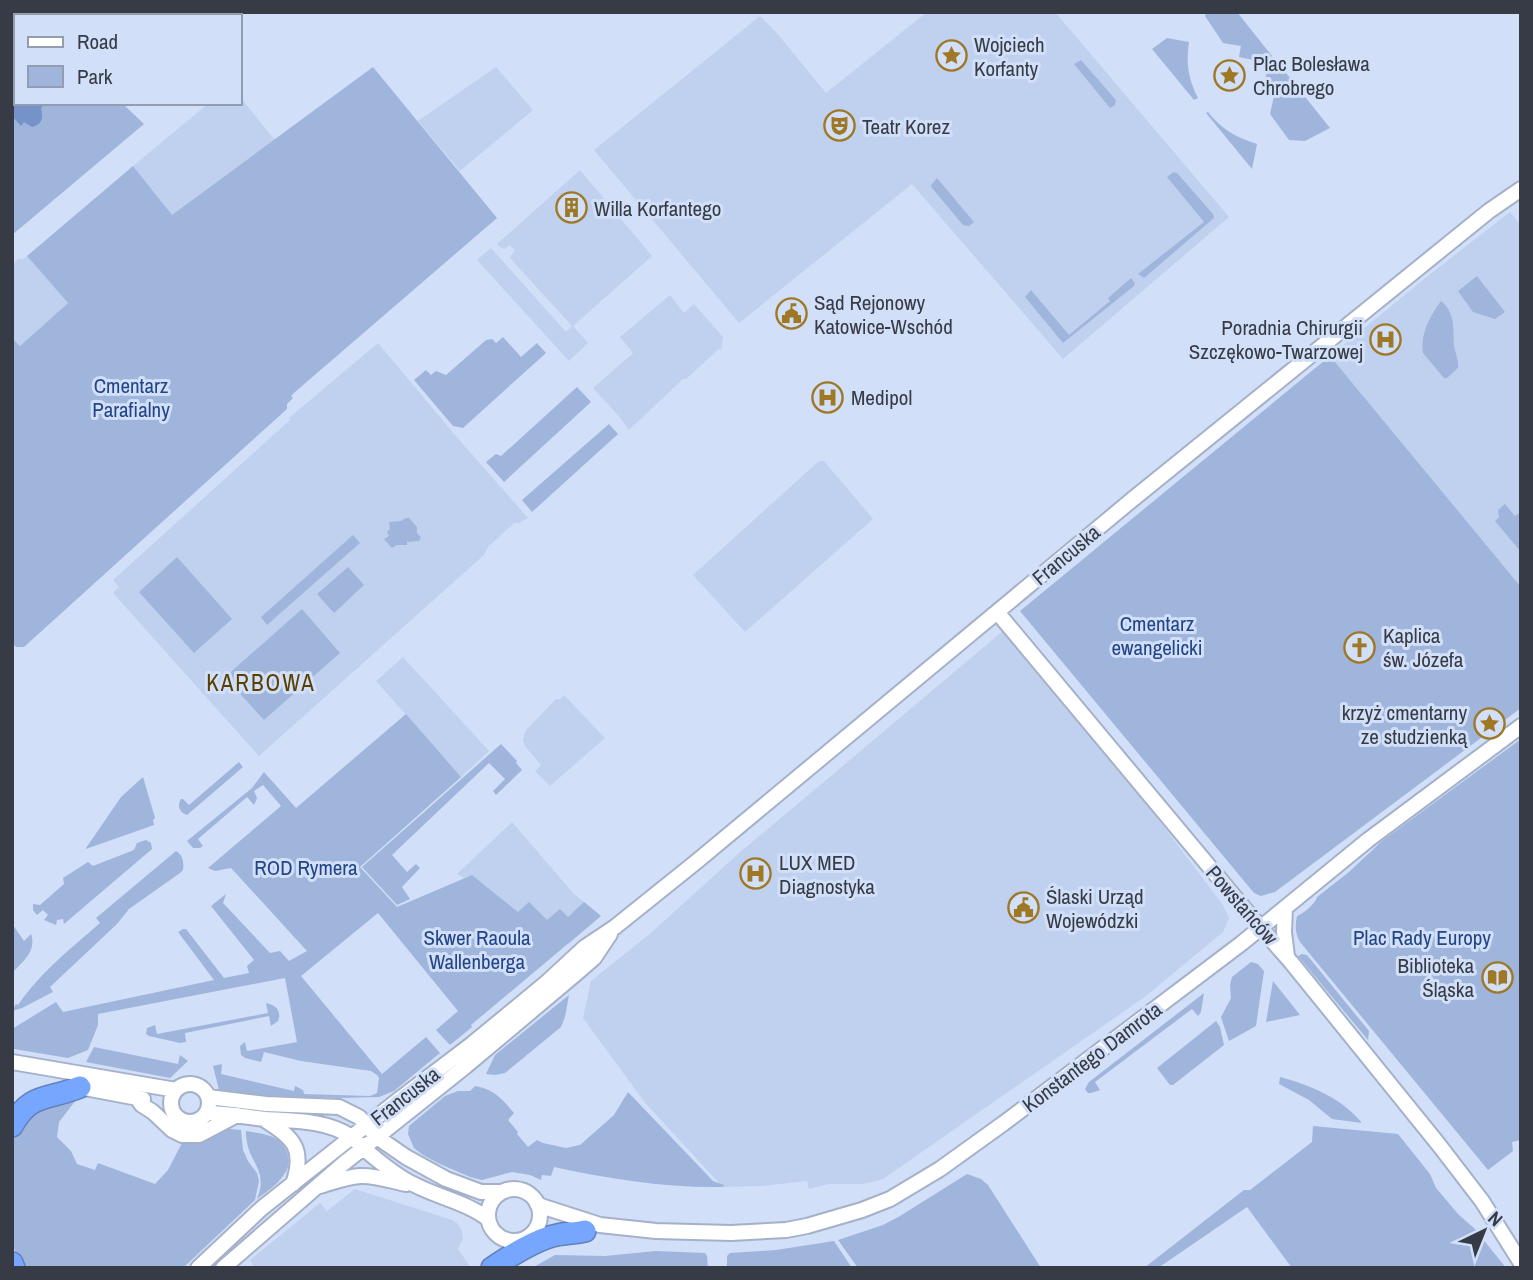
<svg xmlns="http://www.w3.org/2000/svg" width="1533" height="1280" font-family="'Archivo Narrow',sans-serif">
<style>
.built{fill:#c0d1ef}
.green{fill:#a0b5dc}
.water{fill:#7592c9}
.lines{fill:none;stroke-linecap:round;stroke-linejoin:round}
.minor-casing{stroke:#a4b1c9;stroke-width:18}
.highway-casing{stroke:#6081bd;stroke-width:24}
.minor{stroke:#fff;stroke-width:14}
.highway{stroke:#77a6fe;stroke-width:21}
.labels{text-anchor:middle;dominant-baseline:central;stroke-width:6;stroke-linejoin:round;paint-order:stroke}
.poi-label{font-size:21px;fill:#363b45;stroke:#d1dff8;text-anchor:start}
.park-label{font-size:21px;fill:#234587;stroke:#d1dff8}
.street-label{font-size:21px;fill:#363b45;stroke:#d1dff8}
.neighbourhood-label{font-size:23px;letter-spacing:2px;fill:#593f00;stroke:#d1dff8}
</style>
<rect width="100%" height="100%" fill="#d1dff8"/>
<path class="built" d="M927,12H1055L1229,217L1063,359L912,184L739,323L594,150L760,16L776,32L826,93Z
M496,67L533,110L460,171L418,121Z
M240,97L275,140L172,216L133,166L209,103H240Z
M580,170L652,256L573,326L588,343L569,361L477,260L491,248L566,332L572,326L510,258L515,250L509,245L505,249L501,248L497,244Z
M1510,212L1521,225V587L1330,356L1429,275Z
M27,256L68,303L20,346L12,338V265L18,259H23Z
M670,295L684,313L694,304L723,337L721,350L719,349L686,379H683L629,430L617,414L593,388L633,353L620,337Z
M378,343L455,435L528,518L519,523H514L488,547L484,555L259,756L113,593L119,587L113,580L290,420L289,418Z
M819,461H824L873,519L745,632L693,575Z
M1004,630L1139,794L1223,905L1229,918L1223,932L1146,996L883,1179L863,1184H829L809,1189L807,1181L761,1186L723,1187L646,1104L583,1018L591,981L652,932L739,853L825,781Z
M403,657L489,751L461,777L376,681Z
M564,695L605,738L550,786L535,771L541,765L525,746L523,741L524,735L527,729L556,699H560Z
M512,822L573,893L601,916L569,944L529,903L518,912L472,875L464,878L457,874Z
M355,1189L452,1220L458,1224L462,1231L463,1239L458,1249L471,1268H250L253,1265L250,1260L320,1203L327,1211Z"/>
<path class="green" d="M12,12H41L44,16H16V103H122L144,124L12,235Z
M1206,12H1237L1272,56L1263,62L1239,57L1241,46L1223,43L1205,16Z
M1167,38L1189,42C1186,64 1188,78 1198,98L1194,100L1152,49Z
M1081,60L1116,100L1115,105L1110,108L1074,64Z
M1278,63L1330,128L1305,141L1289,140L1270,114L1274,96L1262,93L1267,72Z
M373,67L497,218L295,392L291,396L293,398L287,404V409L24,647H16L12,642V338L20,346L68,303L27,256L133,166L172,215Z
M1208,112C1221,129 1237,138 1257,144L1252,169L1206,113Z
M1174,172L1177,173L1213,214L1214,218L1144,278L1138,274L1204,222L1167,177Z
M937,178L974,222L969,226L963,225L932,188L931,185Z
M1477,276L1505,312L1495,319L1473,312L1458,291Z
M1131,278L1135,283L1134,286L1063,343L1025,297L1031,290L1069,335L1110,301L1108,298Z
M1441,301C1455,312 1453,328 1454,345C1455,353 1459,360 1458,368L1447,378H1444L1423,353C1420,334 1430,316 1441,301Z
M503,337L521,357L537,343L546,353L463,428L453,426L414,380L426,370L431,375L436,371L446,375L486,340L492,339L496,343Z
M1330,356L1521,587V708L1275,892L1261,896L1254,893L1020,611Z
M577,387L591,402L504,482L486,462L496,454L501,456Z
M609,424L618,434L532,512L522,500Z
M1505,504L1515,516L1521,512V552L1495,521L1499,517L1498,510Z
M406,518H409L417,527V533L421,537L419,541L407,542V545H397L392,548L384,539L389,536L387,532L390,529L389,522L401,521Z
M353,535L360,543L267,625L261,617Z
M177,557L232,619L194,653L139,592Z
M348,567L364,585L334,613L317,594Z
M302,609L340,653L264,720L225,677Z
M406,714L461,777L360,867L397,907L472,875L518,912L529,902L547,920L560,909L568,917L584,902L601,916L471,1025L472,1027L450,1045L436,1030L458,1011L378,913L301,976L382,1074L426,1037L440,1053L394,1091L379,1097L340,1098L266,1096L219,1090L213,1066L222,1064L221,1074L294,1091L295,1086L303,1090L304,1094L370,1096L377,1093L379,1078L377,1075L371,1071L301,1061L264,1052L261,1062L245,1058L241,1055L240,1046L245,1042L247,1051L297,1042L285,978L98,1014V1025L88,1050L68,1058L14,1049L12,1046V1029L56,1002L63,1012L214,980L178,932L183,929H186L224,978L249,973L247,966L254,960L211,906L226,894L223,903L270,953L280,951L289,961L307,951L231,868L215,871L208,868L281,806L263,785L254,791L257,798L254,805L247,797L198,839L203,846L200,848H193L187,841L252,788L264,772L296,808Z
M1521,739V1140L1512,1142L1513,1151L1488,1170L1300,942C1295,933 1295,925 1297,916C1303,914 1316,903 1317,897L1349,872L1382,841Z
M501,744L517,761L516,763L522,770L496,795L493,791L505,779L489,763L392,855L407,872L416,864L420,868L402,887L410,899L397,905L362,867Z
M239,762L243,767L187,815C179,812 177,806 181,799H183L189,805Z
M143,777L155,818L153,820L154,825L86,849V848L121,797Z
M146,840L151,843L152,849L64,924L63,919L57,920L56,925L44,920L48,915L43,910L37,915L33,910V904L40,905L64,884L63,878L88,862L93,866L134,850L137,843Z
M176,851C183,855 184,862 183,870L180,873L129,909L117,924L50,987L53,992L22,1008L12,1011L16,1004L18,1005C42,971 69,950 100,923L96,918Z
M13,925L24,941L31,934C37,951 23,961 12,973Z
M1302,954L1307,955L1369,1031L1368,1040L1298,956Z
M1251,962L1258,964L1264,971L1256,1026L1229,1041L1221,1017L1231,998L1230,985L1232,977Z
M1273,981L1300,1015L1266,1022Z
M1204,993L1201,1012L1198,1016L1192,1009L1095,1082L1100,1090L1091,1093H1088L1085,1089L1089,1082Z
M569,995L565,1017L561,1027L505,1073L495,1075L486,1074L495,1055Z
M266,1003C276,1005 282,1011 278,1021L271,1026L269,1016L185,1033L186,1042L180,1043L149,1036L146,1034L147,1028L155,1025L157,1034L268,1013Z
M1216,1021L1220,1027L1224,1045L1173,1085H1170L1157,1068Z
M94,1047L178,1064L180,1055L188,1061L170,1078L86,1062Z
M1280,1077C1310,1085 1342,1098 1362,1123L1332,1119L1309,1100L1279,1084Z
M475,1086C494,1089 502,1099 514,1113L508,1120L518,1132L517,1134L528,1147L537,1140L543,1143L566,1148L580,1145L614,1115L628,1092L713,1181L724,1185L723,1187C665,1188 610,1179 554,1167L551,1176L542,1175L541,1180L530,1175L512,1172L482,1180L470,1177L440,1164L423,1155L414,1148L408,1134L409,1126L445,1096L458,1091H470Z
M76,1100L59,1122L57,1137L71,1151L77,1164L95,1170L98,1163L155,1184L168,1170L183,1141L230,1126V1129L241,1130L243,1150L248,1161L257,1173L259,1181L255,1200L183,1268H23L12,1244V1148L14,1139L25,1118L55,1101Z
M1313,1126L1398,1134L1430,1174L1436,1188L1458,1214L1475,1229L1506,1268H1292L1247,1207L1158,1268H1144L1244,1190H1250L1312,1142Z
M246,1131C263,1134 283,1135 288,1155C290,1163 288,1170 283,1176C277,1185 266,1192 257,1199C270,1168 245,1162 246,1131Z
M967,1174L981,1179L988,1185L1041,1268H858L838,1240L883,1225L900,1216Z
M834,1241L852,1268H727V1256L730,1253L776,1250Z
M656,1251L705,1253L707,1256L708,1268H532L555,1255L605,1256Z"/>
<path class="water" d="M12,79L16,80V103H45L41,108C43,118 43,124 32,127L24,122L21,126L12,116Z"/>
<g class="lines">
<defs>
<path id="minor" d="M997,612L1248,913L1291,962L1439,1145L1482,1201L1521,1263
M1285,908L1284,932L1287,956
M12,1062L176,1090
M171 1103a19 19 0 1 1 38 0a19 19 0 1 1-38 0Z
M80,1087L143,1099
M136,1097L142,1105L153,1112L172,1130L182,1135H199L237,1115
M208,1097L266,1104L339,1107L359,1117L377,1137L406,1157L446,1179L481,1192H502
M207,1113C227,1113 246,1117 266,1119C294,1121 326,1120 350,1136C355,1139 358,1143 362,1147C377,1160 397,1177 415,1185C438,1197 468,1203 488,1219
M265,1120C294,1138 305,1149 293,1184
M320,1186C333,1182 346,1177 360,1176C375,1175 391,1181 406,1184
M488 1215a26 26 0 1 1 52 0a26 26 0 1 1-52 0Z
M537,1204L544,1207L600,1225L656,1231L731,1233L786,1230L807,1226L862,1210L890,1199L940,1169L1004,1123L1242,943L1368,840L1521,726
M198,1268L262,1208L397,1101L472,1044L546,983L585,947L615,927L696,862L1133,499L1489,211L1521,189
M223,1268L343,1164L466,1066L578,972L594,958L610,934"/>
<path id="highway" d="M12,1126C30,1092 49,1100 80,1087
M12,1263L14,1268
M492,1268C510,1256 536,1239 557,1235C567,1233 576,1233 585,1231"/>
</defs>
<use href="#minor" class="minor-casing"/>
<use href="#highway" class="highway-casing"/>
<use href="#minor" class="minor"/>
<use href="#highway" class="highway"/>
</g>
<defs>
<symbol id="sight-ring" viewBox="-11 -11 22 22"><circle r="9.5" fill="#d1dff8" stroke="#9e7825" stroke-width="1.5"/><path d="M0-6L1.8-2.2L6-1.7L2.9 1.2L3.7 5.4L0 3.3L-3.7 5.4L-2.9 1.2L-6-1.7L-1.8-2.2Z" fill="#9e7825"/></symbol>
<symbol id="theatre-ring" viewBox="-11 -11 22 22"><circle r="9.5" fill="#d1dff8" stroke="#9e7825" stroke-width="1.5"/><path d="M-5-5.5Q0-4 5-5.5V0Q5 5 0 6Q-5 5-5 0ZM-3.3-2.5H-1v1.5H-3.3ZM1-2.5H3.3v1.5H1ZM-2.8 1Q0 5.5 2.8 1Z" fill="#9e7825"/></symbol>
<symbol id="building-ring" viewBox="-11 -11 22 22"><circle r="9.5" fill="#d1dff8" stroke="#9e7825" stroke-width="1.5"/><path d="M-4-6H4V6H1V3H-1V6H-4ZM-2.5-4.3h1.7v1.8h-1.7ZM.8-4.3h1.7v1.8H.8ZM-2.5-1h1.7V.8h-1.7ZM.8-1h1.7V.8H.8Z" fill="#9e7825"/></symbol>
<symbol id="civic-ring" viewBox="-11 -11 22 22"><circle r="9.5" fill="#d1dff8" stroke="#9e7825" stroke-width="1.5"/><path d="M-.6-6.5H3V-4.5H.6V-3L4-1V1h2V6H-6V1h2V-1L-.6-3ZM-1.2 2.5V6h2.4V2.5Z" fill="#9e7825"/></symbol>
<symbol id="hospital-ring" viewBox="-11 -11 22 22"><circle r="9.5" fill="#d1dff8" stroke="#9e7825" stroke-width="1.5"/><path d="M-5-5h3v3.5h4V-5h3V5h-3V1.5h-4V5h-3Z" fill="#9e7825"/></symbol>
<symbol id="church-ring" viewBox="-11 -11 22 22"><circle r="9.5" fill="#d1dff8" stroke="#9e7825" stroke-width="1.5"/><path d="M-1.2-6h2.4v3.5h3.3v2.4h-3.3V6h-2.4V-.1h-3.3v-2.4h3.3Z" fill="#9e7825"/></symbol>
<symbol id="library-ring" viewBox="-11 -11 22 22"><circle r="9.5" fill="#d1dff8" stroke="#9e7825" stroke-width="1.5"/><path d="M-6-4Q-3-5.5-.7-3.5V5Q-3 3-6 4ZM6-4Q3-5.5 .7-3.5V5Q3 3 6 4Z" fill="#9e7825"/></symbol>
</defs>
<g fill-rule="evenodd">
<use href="#sight-ring" x="934" y="38" width="35" height="35"/>
<use href="#sight-ring" x="1212" y="58" width="35" height="35"/>
<use href="#theatre-ring" x="822" y="108" width="35" height="35"/>
<use href="#building-ring" x="554" y="190" width="35" height="35"/>
<use href="#civic-ring" x="774" y="296" width="35" height="35"/>
<use href="#hospital-ring" x="1368" y="322" width="35" height="35"/>
<use href="#hospital-ring" x="810" y="380" width="35" height="35"/>
<use href="#church-ring" x="1342" y="630" width="35" height="35"/>
<use href="#sight-ring" x="1472" y="706" width="35" height="35"/>
<use href="#hospital-ring" x="738" y="856" width="35" height="35"/>
<use href="#civic-ring" x="1006" y="890" width="35" height="35"/>
<use href="#library-ring" x="1480" y="960" width="35" height="35"/>
</g>
<g class="labels">
<g class="poi-label">
<text x="974" y="44">Wojciech<tspan x="974" dy="24">Korfanty</tspan></text>
<text x="1253" y="63">Plac Bolesława<tspan x="1253" dy="24">Chrobrego</tspan></text>
<text x="862" y="126">Teatr Korez</text>
<text x="594" y="208">Willa Korfantego</text>
<text x="814" y="302">Sąd Rejonowy<tspan x="814" dy="24">Katowice-Wschód</tspan></text>
<text x="1363" y="327" text-anchor="end">Poradnia Chirurgii<tspan x="1363" dy="24">Szczękowo-Twarzowej</tspan></text>
<text x="851" y="397">Medipol</text>
<text x="1383" y="635">Kaplica<tspan x="1383" dy="24">św. Józefa</tspan></text>
<text x="1467" y="712" text-anchor="end">krzyż cmentarny<tspan x="1467" dy="24">ze studzienką</tspan></text>
<text x="779" y="862">LUX MED<tspan x="779" dy="24">Diagnostyka</tspan></text>
<text x="1046" y="896">Ślaski Urząd<tspan x="1046" dy="24">Wojewódzki</tspan></text>
<text x="1474" y="965" text-anchor="end">Biblioteka<tspan x="1474" dy="24">Śląska</tspan></text>
</g>
<g class="park-label">
<text x="131" y="385">Cmentarz<tspan x="131" dy="24">Parafialny</tspan></text>
<text x="1157" y="623">Cmentarz<tspan x="1157" dy="24">ewangelicki</tspan></text>
<text x="306" y="867">ROD Rymera</text>
<text x="477" y="937">Skwer Raoula<tspan x="477" dy="24">Wallenberga</tspan></text>
<text x="1422" y="937">Plac Rady Europy</text>
</g>
<g class="street-label">
<text transform="translate(1066 555) rotate(-40)">Francuska</text>
<text transform="translate(1242 905) rotate(49)">Powstańców</text>
<text transform="translate(1092 1057) rotate(-37)">Konstantego Damrota</text>
<text transform="translate(405 1096) rotate(-38)">Francuska</text>
</g>
<g class="neighbourhood-label">
<text x="261" y="682">KARBOWA</text>
</g>
</g>
<rect width="1533" height="1280" fill="none" stroke="#363b45" stroke-width="28"/>
<rect x="14" y="14" width="228" height="91" fill="#d1dff8" stroke="#939db0" stroke-width="2"/>
<rect x="28" y="37" width="35" height="10" fill="#ffffff" stroke="#939db0" stroke-width="2"/>
<text x="77" y="49" font-size="21" fill="#363b45">Road</text>
<rect x="28" y="66" width="35" height="21" fill="#a0b5dc" stroke="#939db0" stroke-width="2"/>
<text x="77" y="84" font-size="21" fill="#363b45">Park</text>
<g transform="translate(1484 1231) rotate(43)" stroke="#d1dff8" stroke-width="5" paint-order="stroke">
<path d="M0-5L12 26L0 18L-12 26Z" fill="#363b45"/>
<text y="-10" font-size="19" font-weight="bold" text-anchor="middle" fill="#363b45">N</text>
</g>
</svg>
